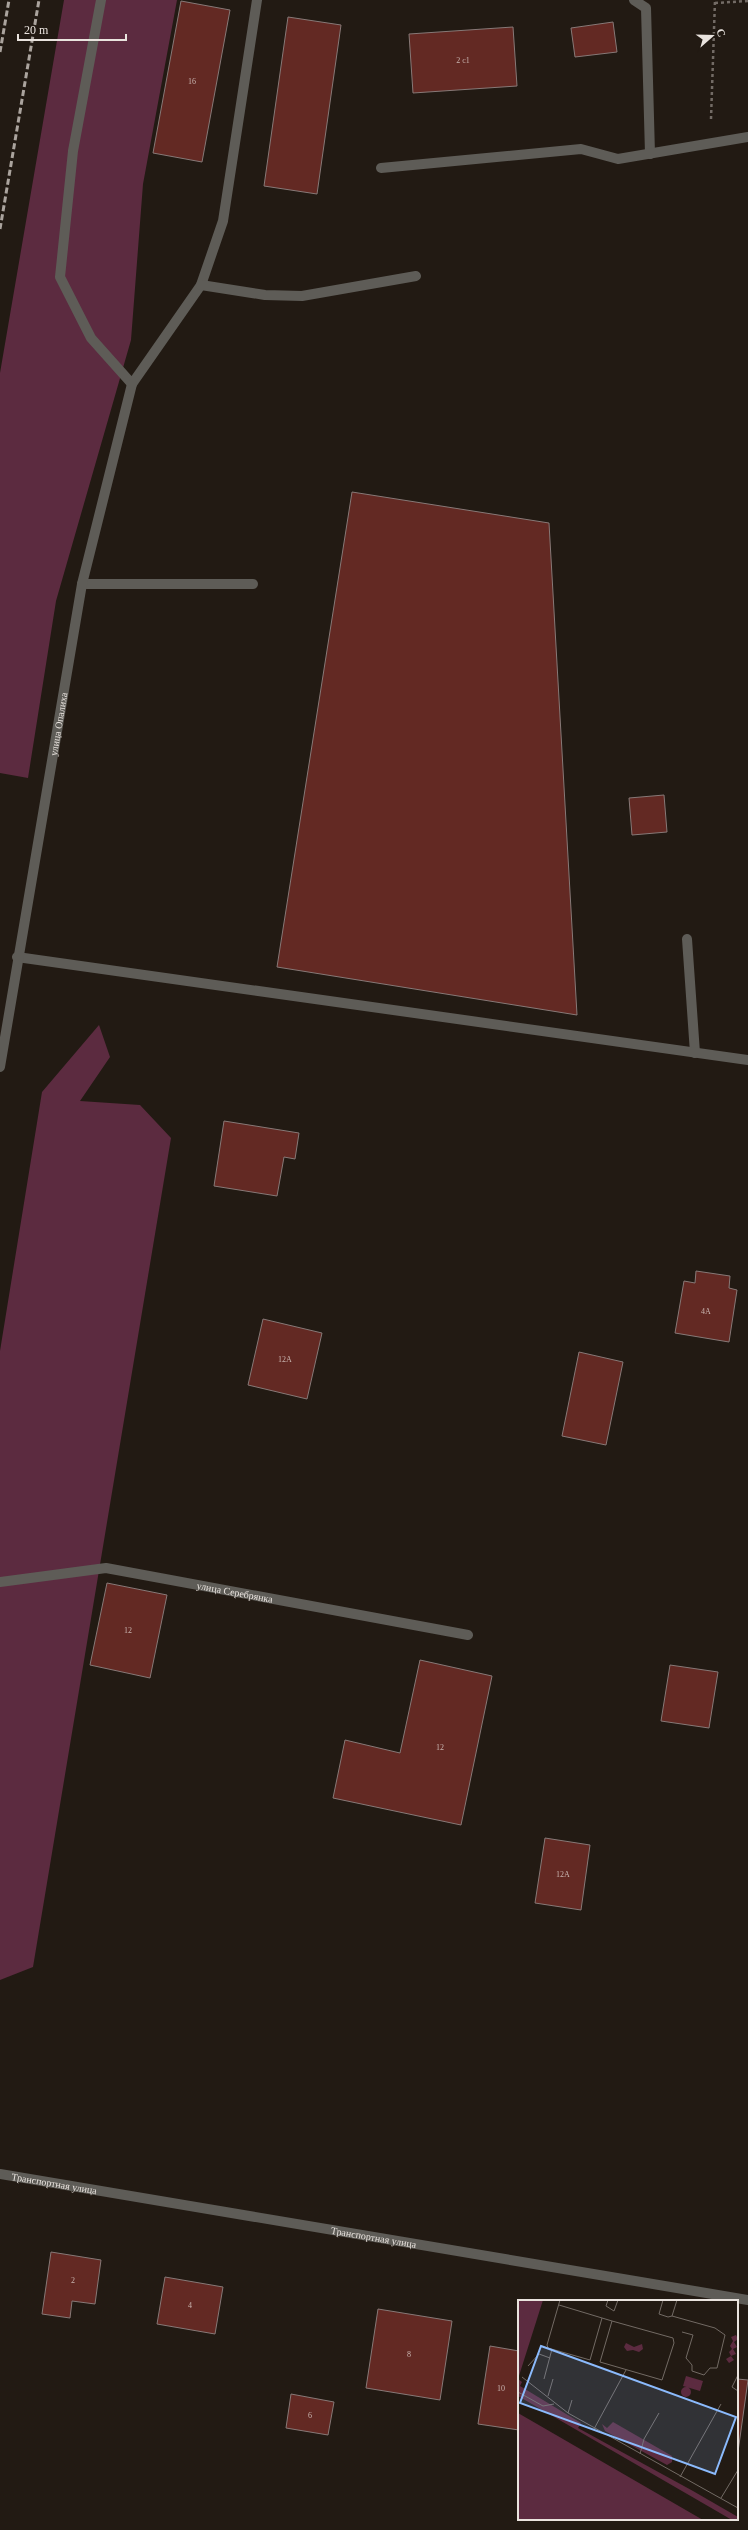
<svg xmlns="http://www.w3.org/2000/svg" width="748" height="2530" font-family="'Times New Roman',serif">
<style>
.green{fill:#5c2b40}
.building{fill:#632923;stroke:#877977}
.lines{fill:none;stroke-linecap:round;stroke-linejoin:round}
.path{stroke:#736b65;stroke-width:2.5;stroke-dasharray:3 3;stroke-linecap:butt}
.lane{stroke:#5e5c57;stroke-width:10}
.street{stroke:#5e5c57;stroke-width:10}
.rail{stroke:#aba49e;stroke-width:3;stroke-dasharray:6 3;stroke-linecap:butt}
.labels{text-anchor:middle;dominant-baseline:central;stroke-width:3;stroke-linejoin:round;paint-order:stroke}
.number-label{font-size:8px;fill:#c8b4af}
.street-label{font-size:10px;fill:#e9e3de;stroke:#221a13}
.inset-road{fill:none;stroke:#726a64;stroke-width:1}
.view{fill:#8bbafc;fill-opacity:0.15;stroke:#8bbafc;stroke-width:2}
.inset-edge{fill:none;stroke:#e9e3de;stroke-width:2}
</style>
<rect width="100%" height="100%" fill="#221a13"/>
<path class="green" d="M64,0H177L143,184L131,340L56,601L28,778L0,773V373Z
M99,1025L110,1057L80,1101L140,1105L171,1138L33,1967L0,1980V1351L42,1092Z"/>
<path class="building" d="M181,1L230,10L202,162L153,153Z
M288,17L341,25L317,194L264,186Z
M613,22L617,52L575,57L571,28Z
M513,27L517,86L413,93L409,34Z
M352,492L549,523L577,1015L277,967Z
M664,795L667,832L632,835L629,798Z
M224,1121L299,1133L295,1159L284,1157L277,1196L214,1186Z
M696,1271L730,1276L729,1288L737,1290L729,1342L675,1333L684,1281L695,1283Z
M263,1319L322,1333L307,1399L248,1385Z
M579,1352L623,1362L606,1445L562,1436Z
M107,1583L167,1595L150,1678L90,1665Z
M420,1660L492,1676L461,1825L333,1798L345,1740L400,1753Z
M670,1665L718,1672L709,1728L661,1721Z
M545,1838L590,1845L581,1910L535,1903Z
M51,2252L101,2260L95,2304L72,2301L70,2318L42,2314Z
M165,2277L223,2287L215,2334L157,2324Z
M378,2309L452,2321L440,2400L366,2388Z
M490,2346L519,2351V2430L478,2424Z
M737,2379L748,2380L737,2459Z
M291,2394L334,2402L328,2435L286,2428Z"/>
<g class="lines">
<path class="path" d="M715,3L748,1
M711,119L715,0"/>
<g class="lane">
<path d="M101,0L73,151L60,277L91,338L132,384L201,285L223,221L257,0"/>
<path d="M634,0L646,8L650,154"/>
<path d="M381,168L581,149L618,159L748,137"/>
<path d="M201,285L265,295L302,296L416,276"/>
<path d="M82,584H253"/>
<path d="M687,939L695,1053"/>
<path d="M17,957L748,1060"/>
<path id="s1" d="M0,1582L106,1568L468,1635"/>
</g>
<g class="street">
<path id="s2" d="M0,1067L82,584L132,384"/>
<path id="s3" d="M0,2174L748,2300"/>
</g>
<path class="rail" d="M0,52L9,0
M0,229L39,0"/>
</g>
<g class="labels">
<g class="number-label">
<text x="463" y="60">2 с1</text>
<text x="192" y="81">16</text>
<text x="706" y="1311">4А</text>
<text x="285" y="1359">12А</text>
<text x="128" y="1630">12</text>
<text x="440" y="1747">12</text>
<text x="563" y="1874">12А</text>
<text x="73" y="2280">2</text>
<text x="190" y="2305">4</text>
<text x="409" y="2354">8</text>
<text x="501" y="2388">10</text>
<text x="310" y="2415">6</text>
</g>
<g class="street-label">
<text stroke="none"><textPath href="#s2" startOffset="348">улица Опалиха</textPath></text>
<text stroke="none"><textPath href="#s1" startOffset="238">улица Серебрянка</textPath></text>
<text stroke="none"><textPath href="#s3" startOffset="55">Транспортная улица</textPath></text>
<text stroke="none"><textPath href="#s3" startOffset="379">Транспортная улица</textPath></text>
</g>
</g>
<g transform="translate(518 2300)">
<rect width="220" height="220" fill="#221a13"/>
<path d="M0,0H25L0,79ZM218,35L220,39L216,42L219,47L215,49L218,54L213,56L216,60L211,63L208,59L213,56L211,52L214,49L212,46L215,41L213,37ZM108,43L116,47L124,44L125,49L121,52L115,50L109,51L106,47ZM168,76L185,81L182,91L165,86ZM0,79L4,82L2,86L63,123L60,128L175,191L220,217V220H214L0,96ZM163 92a5 5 0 1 1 10 0a5 5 0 1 1-10 0ZM0,113L185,220H0ZM95,122L154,156V162L149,165L87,131L84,124L89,128Z" fill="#5c2b40"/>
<path class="inset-road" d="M42,0L29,45L30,48L72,60L84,18M90,0L88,6L96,11L100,0M145,0L141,14L150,17L154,16L159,0M41,5L94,21M154,16L197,28L207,35L199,68H192L186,75L174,71V65L168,58L175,35L164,32M94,21L155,38L156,43L144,80L82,62ZM10,66L21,54L32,58M220,75L214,87L220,91M4,77L50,113L220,208M26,79L34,49M0,92L25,106L36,104M30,96L35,79M50,113L54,100M76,129L108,70M122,154L126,139L141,113M162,177L203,104M203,198L220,170"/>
<path class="view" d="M23,46L218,117L197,174L2,103Z"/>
<rect width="220" height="220" class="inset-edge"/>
</g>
<g transform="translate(712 36) rotate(70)" stroke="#221a13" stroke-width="3" paint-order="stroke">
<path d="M0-3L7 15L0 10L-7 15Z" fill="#e9e3de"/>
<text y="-6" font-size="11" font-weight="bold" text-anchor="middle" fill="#e9e3de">С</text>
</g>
<path d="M18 34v6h108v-6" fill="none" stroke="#e9e3de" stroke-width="2"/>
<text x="24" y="34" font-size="12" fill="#e9e3de" stroke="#221a13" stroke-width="3" paint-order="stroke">20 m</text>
</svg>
